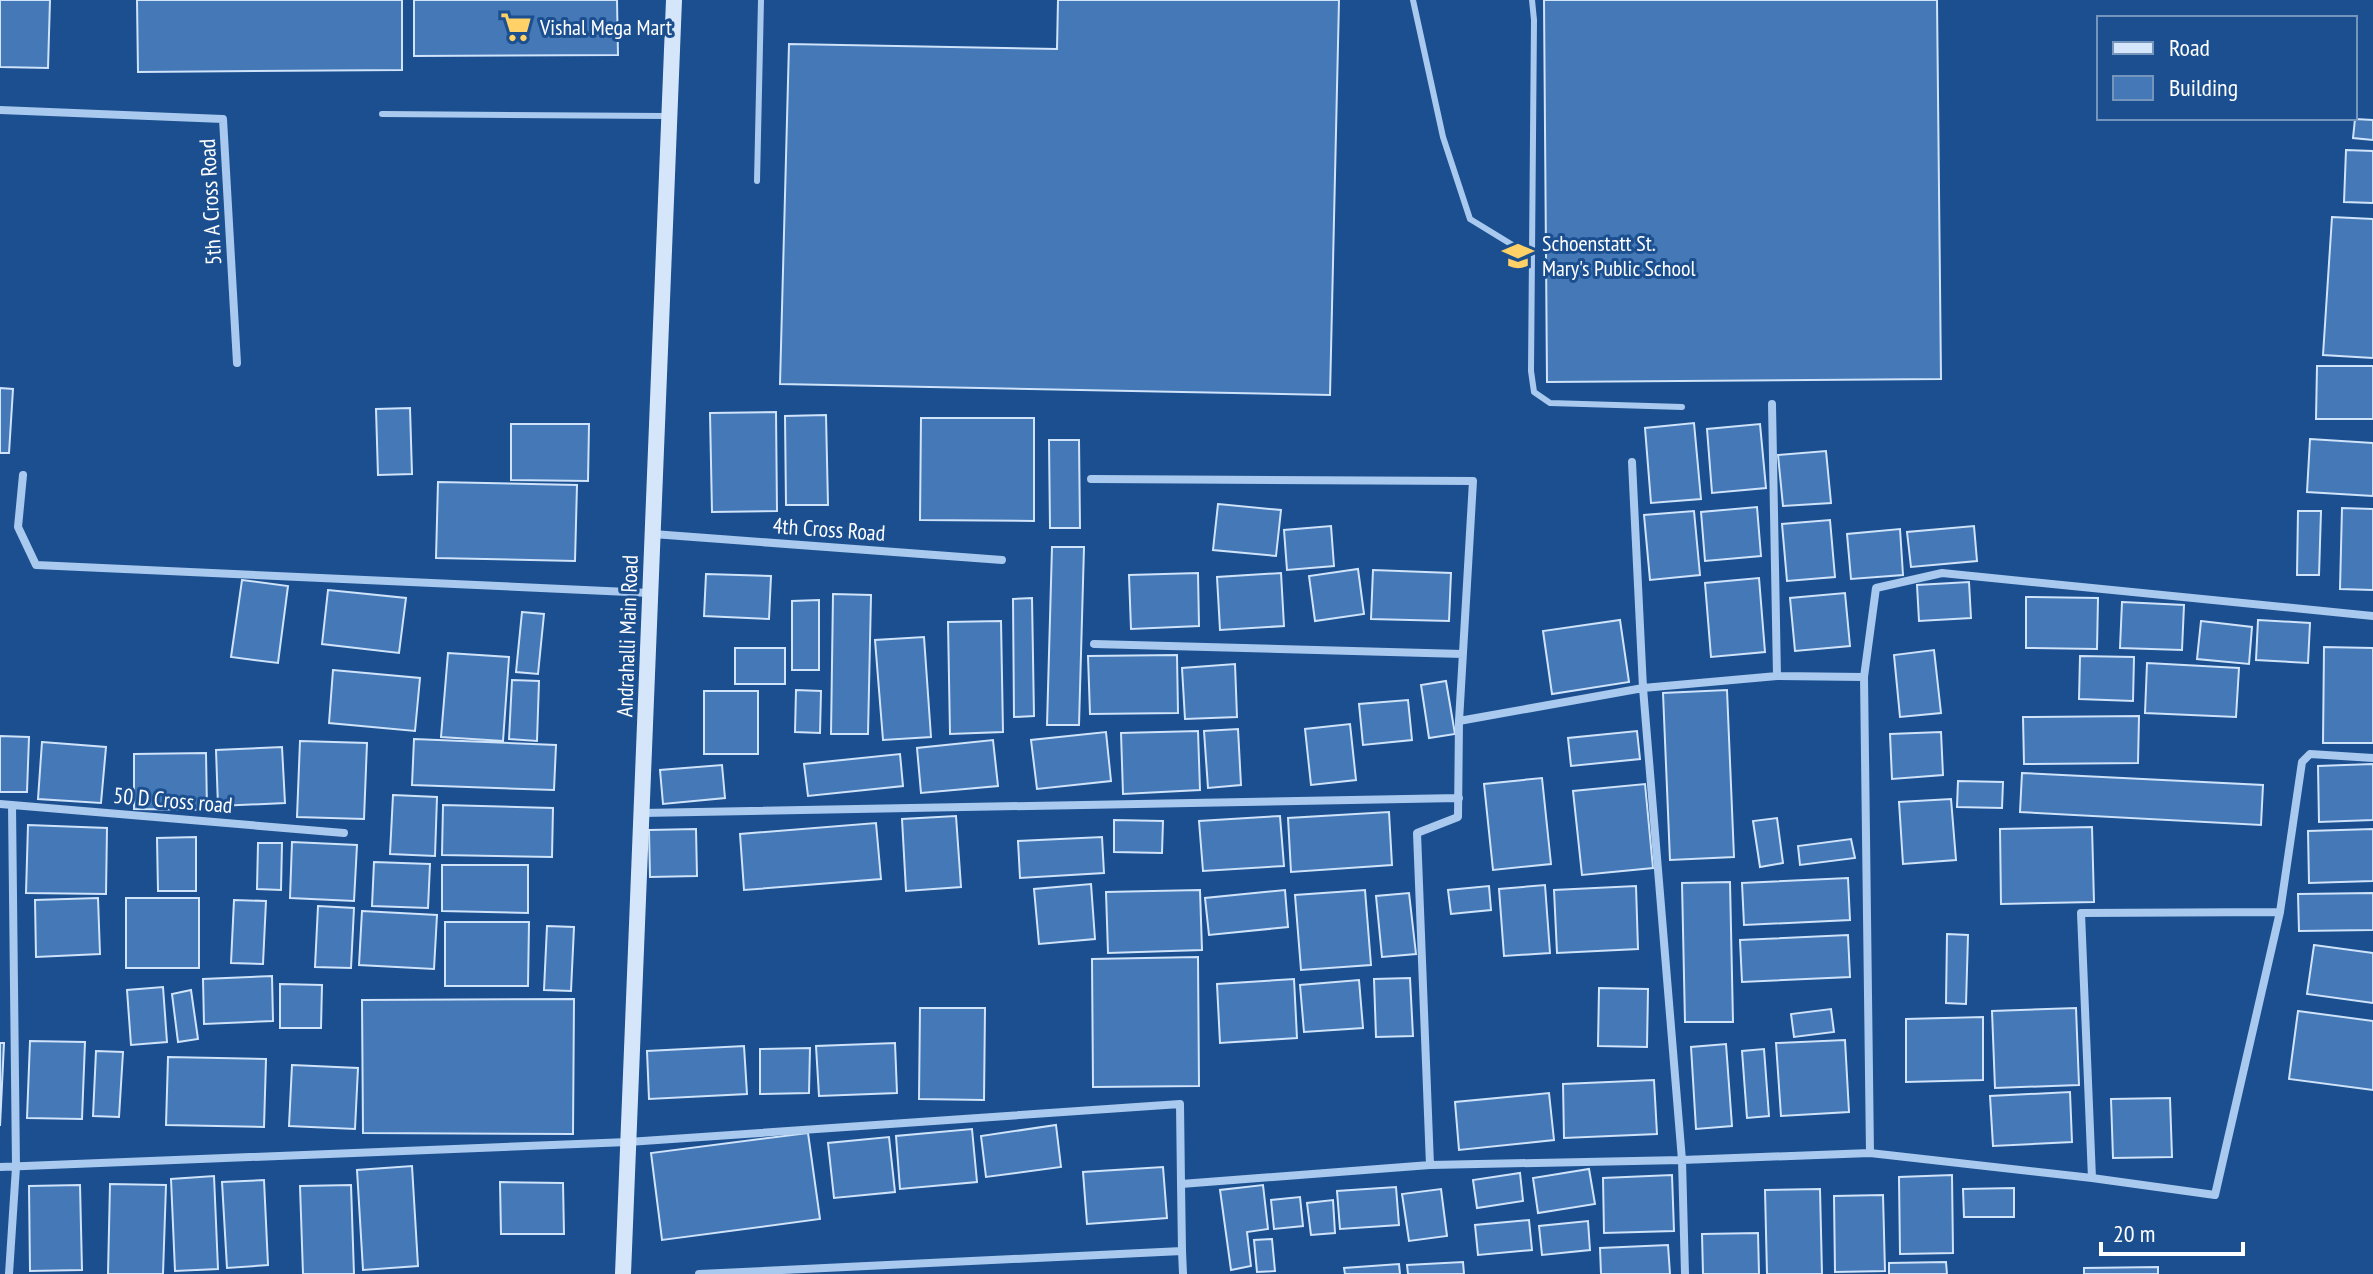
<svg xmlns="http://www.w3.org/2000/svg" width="2373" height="1274" font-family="'PT Sans Narrow',sans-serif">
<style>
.building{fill:#4478b7;stroke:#cfe3fa;stroke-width:2}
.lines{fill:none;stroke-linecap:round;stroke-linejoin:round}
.service{stroke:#a9c9ee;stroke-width:6}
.minor{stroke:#a9c9ee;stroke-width:8}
.secondary{stroke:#d6e6fa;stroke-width:16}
.labels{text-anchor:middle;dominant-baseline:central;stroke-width:6;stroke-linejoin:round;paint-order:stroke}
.poi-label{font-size:22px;fill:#fff;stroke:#1b4f8f;text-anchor:start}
.street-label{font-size:22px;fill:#fff;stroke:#1b4f8f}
</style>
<rect width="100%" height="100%" fill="#1b4f8f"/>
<path class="building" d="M0,0H50L48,68L0,67Z
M137,0H402V70L138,72Z
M414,0H617L618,55L414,56Z
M1058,0H1339L1330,395L780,384L789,44L1057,49Z
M1544,0H1937L1941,379L1547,382Z
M2355,119L2373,120V140L2353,138Z
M2346,150L2373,151V203L2344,202Z
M2332,217L2373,219V358L2323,355Z
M2317,366H2373V419H2316Z
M0,388L13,389L9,453H0Z
M410,408L412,474L378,475L376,409Z
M776,412L777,511L712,512L710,413Z
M826,415L828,505H786L785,416Z
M921,418H1034V521L920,520Z
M1694,423L1701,499L1651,503L1645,428Z
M511,424H589L588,481L511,480Z
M1760,424L1766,488L1712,493L1707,429Z
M2310,439L2373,443V496L2307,492Z
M1049,440H1079L1080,528H1050Z
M1826,451L1831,503L1783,506L1778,455Z
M438,482L577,485L575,561L436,558Z
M1218,504L1281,510L1276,556L1213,550Z
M1757,507L1761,556L1705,561L1701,512Z
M2342,508L2373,509V590L2340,589Z
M1694,511L1700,575L1650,580L1644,515Z
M2298,511H2321L2319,575H2297Z
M1830,520L1835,577L1787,581L1782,524Z
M1331,526L1334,566L1287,570L1284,530Z
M1974,526L1977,561L1911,567L1907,532Z
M1900,529L1903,575L1851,579L1847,534Z
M1052,547H1084L1079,725H1047Z
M1358,569L1364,614L1315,621L1309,576Z
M1373,570L1451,573L1449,621L1371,619Z
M1198,573L1199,626L1131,629L1129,575Z
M1281,573L1284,626L1220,630L1217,577Z
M706,574L771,576L769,619L704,616Z
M1759,578L1765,652L1711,657L1705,583Z
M242,580L288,586L278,663L231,657Z
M1969,582L1971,618L1919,621L1917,585Z
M328,590L406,598L399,653L322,644Z
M1845,593L1850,646L1795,651L1790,598Z
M833,594L871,595L868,734H831Z
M2026,597L2098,598L2097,649L2026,648Z
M1032,598L1034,716L1014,717L1013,599Z
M819,600V670H792V601Z
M2122,602L2184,605L2182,650L2120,648Z
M522,612L544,614L538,674L516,672Z
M1620,620L1629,682L1552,694L1543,631Z
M2258,620L2310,623L2308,663L2256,660Z
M1001,621L1003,732L950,734L948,622Z
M2201,621L2252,627L2249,664L2197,659Z
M924,637L931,737L883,740L875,640Z
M2324,647L2373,648V743H2323Z
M735,648H785V684H735Z
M1934,650L1941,713L1900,717L1894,655Z
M448,653L509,657L503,741L441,737Z
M1177,655L1178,713L1090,714L1088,656Z
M2080,656L2134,657L2133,701L2079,699Z
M2147,663L2239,668L2236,717L2145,713Z
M1235,664L1237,717L1185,719L1182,668Z
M333,670L420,678L415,731L329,723Z
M512,680L539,681L537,741L509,739Z
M1446,681L1455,734L1429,738L1421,685Z
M796,690L821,691L820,733L795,732Z
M1727,690L1734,857L1670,860L1663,693Z
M704,691H758V754H704Z
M1408,700L1412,740L1363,745L1359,704Z
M2139,716L2138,763L2024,764L2023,717Z
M1350,724L1356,780L1311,785L1305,729Z
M1238,729L1241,785L1208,788L1204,731Z
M1198,731L1200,790L1123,794L1121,733Z
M1637,731L1640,759L1571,766L1568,738Z
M1106,732L1111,781L1037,789L1031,740Z
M1941,732L1943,775L1892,779L1890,734Z
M0,736L29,737L27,792H0Z
M414,739L556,745L554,790L412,785Z
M993,740L998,786L921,793L917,748Z
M300,741L367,743L364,819L297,817Z
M42,742L106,747L101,803L38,799Z
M282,747L285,803L218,806L216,750Z
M206,753L207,810L134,809V754Z
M900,754L903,786L808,796L804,764Z
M2373,764V820L2319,822L2318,766Z
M722,765L725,798L663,804L660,770Z
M2022,773L2263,785L2261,825L2020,812Z
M1542,778L1551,864L1493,870L1484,784Z
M1958,781L2003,782L2002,808L1957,807Z
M1645,784L1653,868L1582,875L1573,791Z
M393,795L437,797L435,856L390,854Z
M1951,799L1956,860L1903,864L1899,802Z
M443,805L553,808L552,857L442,855Z
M1389,812L1392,865L1291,872L1288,818Z
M956,816L961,887L906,891L902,819Z
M1280,816L1284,866L1203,871L1199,821Z
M1777,818L1783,863L1760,867L1753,821Z
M1114,820L1163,821L1162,853L1114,852Z
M876,823L881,879L744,890L740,834Z
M28,825L107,828L106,894L26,893Z
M2092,827L2094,902L2001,904L2000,829Z
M696,829L697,876L650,877L649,830Z
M2373,829V881L2309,883L2308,831Z
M196,837V891H158L157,838Z
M1102,837L1104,873L1020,878L1018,841Z
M1851,839L1855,858L1800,865L1798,846Z
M292,842L357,845L354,901L290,898Z
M258,843H282L281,890L257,889Z
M374,862L430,864L428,908L372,906Z
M442,865H528V913L442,911Z
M1848,878L1850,920L1744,925L1742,883Z
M1730,882L1733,1022H1685L1682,883Z
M1091,884L1095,939L1039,944L1034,889Z
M1545,885L1550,953L1504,956L1499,889Z
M1489,886L1491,910L1451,914L1448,890Z
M1636,886L1638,949L1557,953L1554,890Z
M1200,890L1202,950L1108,953L1106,892Z
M1285,890L1288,927L1209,935L1205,898Z
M1365,890L1371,965L1301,970L1295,895Z
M1409,893L1416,954L1382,957L1376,896Z
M2373,893V930L2299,931L2298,894Z
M98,898L100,954L36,957L35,900Z
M126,898H199V968H126Z
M234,900L266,901L263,964L231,963Z
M318,906L354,908L351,968L315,967Z
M362,911L437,915L434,969L359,965Z
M445,922H529L528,986H445Z
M547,926L574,927L571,991L544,990Z
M1947,934L1968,935L1966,1004L1946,1003Z
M1848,935L1850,977L1742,982L1740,940Z
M2314,945L2373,953V1003L2307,994Z
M1198,957L1199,1086L1093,1087L1092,959Z
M272,976L273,1021L204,1024L203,979Z
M1410,978L1413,1036L1376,1037L1374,979Z
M1294,979L1297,1038L1220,1043L1217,984Z
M1359,980L1363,1028L1304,1032L1300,985Z
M280,984L322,985L321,1028H280Z
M163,987L167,1042L131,1045L127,990Z
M1599,988L1648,989L1647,1047L1598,1046Z
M191,990L198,1039L178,1042L172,994Z
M574,999L573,1134L363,1133L362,1000Z
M920,1008H985L984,1100L919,1099Z
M2076,1008L2079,1085L1995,1088L1992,1011Z
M1831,1009L1834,1032L1794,1037L1791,1014Z
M2298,1011L2373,1021V1090L2289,1079Z
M1983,1017V1080L1906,1082V1019Z
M1845,1040L1849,1112L1781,1116L1776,1043Z
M30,1041L85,1042L82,1119L27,1118Z
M0,1043H4L0,1126Z
M895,1043L897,1093L819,1096L816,1046Z
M1726,1044L1732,1126L1696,1129L1691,1047Z
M744,1046L747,1094L649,1099L647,1051Z
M810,1048L809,1093L760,1094V1049Z
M1764,1049L1769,1116L1747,1118L1742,1051Z
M96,1051L123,1052L119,1117L93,1116Z
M168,1057L266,1059L264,1127L166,1125Z
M292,1065L358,1068L355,1129L289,1126Z
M1654,1080L1657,1134L1564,1138L1563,1084Z
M2070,1092L2072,1142L1993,1146L1990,1096Z
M1549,1093L1554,1140L1459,1150L1455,1102Z
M2170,1098L2172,1157L2113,1158L2111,1099Z
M1056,1125L1061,1167L986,1177L981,1136Z
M972,1129L977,1182L900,1189L896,1136Z
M808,1133L820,1219L662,1240L651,1153Z
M889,1137L895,1192L834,1198L828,1143Z
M412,1166L418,1266L363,1270L357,1170Z
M1163,1167L1167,1218L1087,1224L1083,1172Z
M1589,1169L1595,1204L1538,1213L1533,1178Z
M1520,1173L1523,1201L1477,1208L1473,1180Z
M1672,1175L1674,1231L1604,1233L1603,1178Z
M1952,1175L1953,1253L1900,1254L1899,1177Z
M214,1176L218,1269L175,1271L171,1179Z
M264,1180L268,1265L227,1268L222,1182Z
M500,1182L563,1183L564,1234H501Z
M110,1184L166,1185L163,1274H108Z
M80,1185L82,1270L30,1271L29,1186Z
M351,1185L354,1274H303L300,1186Z
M1263,1185L1268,1229L1247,1232L1251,1266L1231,1270L1220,1190Z
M1396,1187L1399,1225L1340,1229L1337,1191Z
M2014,1188V1217H1964L1963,1189Z
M1441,1189L1447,1236L1409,1241L1402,1194Z
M1820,1189L1822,1274H1767L1765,1190Z
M1883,1195L1885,1271L1835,1272L1834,1196Z
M1300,1197L1303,1226L1274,1229L1271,1200Z
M1333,1200L1335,1233L1311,1235L1307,1203Z
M1529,1220L1532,1250L1478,1255L1475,1225Z
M1588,1221L1590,1250L1542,1255L1539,1226Z
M1758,1233L1759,1274H1703L1702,1234Z
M1272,1239L1275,1271L1257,1272L1254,1240Z
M1668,1245L1670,1274H1601L1600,1248Z
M1463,1262L1464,1274H1408L1407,1265Z
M1946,1262L1947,1274H1889V1263Z
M1399,1264L1400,1274H1345L1344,1268Z
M2158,1267V1274H2084V1268Z"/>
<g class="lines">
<path class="service" d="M1413,0L1443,137L1470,219L1532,257
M1532,0L1534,20L1531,371L1534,392L1550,403L1682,407
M382,114L666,116
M757,181L761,0"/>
<path class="minor" d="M0,110L223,119L237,363
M1772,404L1777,676
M23,475L18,527L36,565L650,593
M1091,479L1473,481L1459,721
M653,534L1002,560
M1094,644L1463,654
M1864,677L1876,588L1942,573L2373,616
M0,804L344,833
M642,813L1459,798
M2280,912L2302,762L2310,754L2373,758
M1870,1153L2092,1178L2215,1195L2280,912L2081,913L2092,1178
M1430,1165L1417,833L1458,817L1459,721L1643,688L1632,462
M0,1167L628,1142L1180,1104L1181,1184L1430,1165L1682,1160L1870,1153L1864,677L1777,676L1643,688L1682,1160L1685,1274
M1182,1251L1183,1274
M9,1274L16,1167L12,805
M699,1274L1182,1251L1181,1184"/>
<path class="secondary" d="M623,1274L674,0"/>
</g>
<defs>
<symbol id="supermarket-bare" viewBox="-9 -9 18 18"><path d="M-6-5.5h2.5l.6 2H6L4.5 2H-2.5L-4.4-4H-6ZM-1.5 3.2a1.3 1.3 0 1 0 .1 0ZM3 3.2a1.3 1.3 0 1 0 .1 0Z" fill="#ffd166" stroke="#1b4f8f" stroke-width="2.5" paint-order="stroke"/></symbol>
<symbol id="school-bare" viewBox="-9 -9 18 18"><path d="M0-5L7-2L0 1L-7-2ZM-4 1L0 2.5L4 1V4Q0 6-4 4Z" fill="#ffd166" stroke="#1b4f8f" stroke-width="2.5" paint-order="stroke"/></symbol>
</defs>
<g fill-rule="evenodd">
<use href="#supermarket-bare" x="494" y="5" width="44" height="44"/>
<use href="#school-bare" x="1496" y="234" width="44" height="44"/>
</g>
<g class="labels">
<g class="poi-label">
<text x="540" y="27">Vishal Mega Mart</text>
<text x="1542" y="243">Schoenstatt St.<tspan x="1542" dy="25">Mary's Public School</tspan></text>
</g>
<g class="street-label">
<text transform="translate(210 202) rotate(-93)">5th A Cross Road</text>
<text transform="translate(829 529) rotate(4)">4th Cross Road</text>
<text transform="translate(627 636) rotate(-88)">Andrahalli Main Road</text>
<text transform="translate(173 800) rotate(5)">50 D Cross road</text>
</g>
</g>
<rect x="2097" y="16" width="260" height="104" fill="#1b4f8f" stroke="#7695bc" stroke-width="2"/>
<rect x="2113" y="42" width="40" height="12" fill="#d6e6fa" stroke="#7695bc" stroke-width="2"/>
<text x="2169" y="56" font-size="24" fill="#ffffff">Road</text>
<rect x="2113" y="76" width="40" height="24" fill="#4478b7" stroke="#7695bc" stroke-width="2"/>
<text x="2169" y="96" font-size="24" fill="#ffffff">Building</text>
<path d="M2101 1242v12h142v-12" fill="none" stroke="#ffffff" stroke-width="4"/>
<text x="2113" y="1242" font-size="24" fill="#ffffff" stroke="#1b4f8f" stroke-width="6" paint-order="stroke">20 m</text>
</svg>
